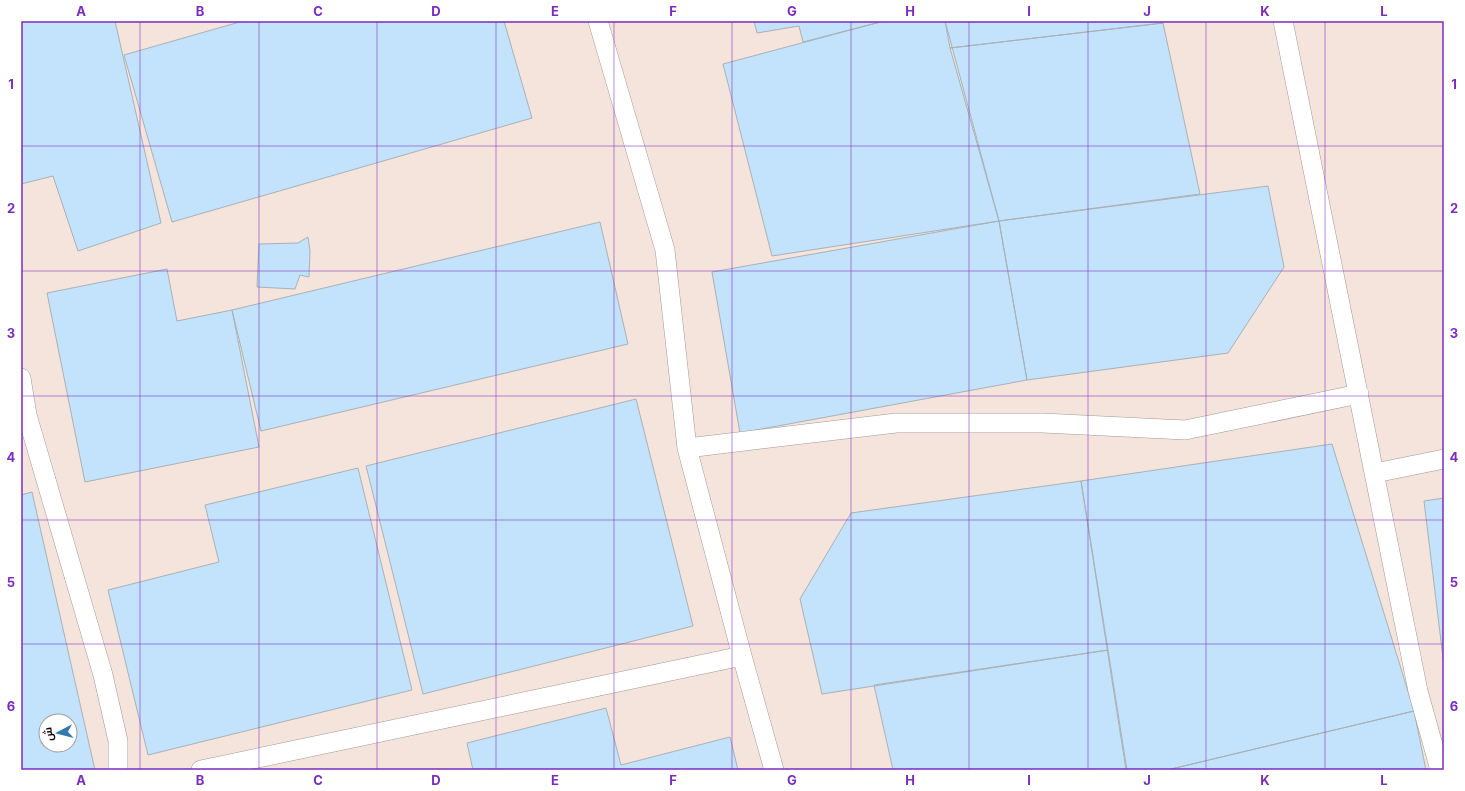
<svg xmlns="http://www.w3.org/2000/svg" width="1465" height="791" font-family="Inter,Cairo,sans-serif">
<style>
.built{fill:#f5e4db;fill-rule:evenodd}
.building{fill:#c3e2fb;stroke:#a8b1b7;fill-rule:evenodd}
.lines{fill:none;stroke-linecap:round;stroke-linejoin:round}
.street-casing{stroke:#a29894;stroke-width:20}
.street{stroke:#fff;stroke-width:19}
.grid{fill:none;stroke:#7b2cbf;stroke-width:1;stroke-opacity:0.55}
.neatline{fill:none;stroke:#7b2cbf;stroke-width:1.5}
.grid-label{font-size:13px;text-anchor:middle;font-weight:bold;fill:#7b2cbf}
</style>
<rect width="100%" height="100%" fill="#fcf1ec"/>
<path class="built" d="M21,21H1444V770H21ZM46,721H70V745H46Z"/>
<path class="building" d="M21,21H115L161,223L78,251L53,176L21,184Z
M243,21H504L532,118L172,222L124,55Z
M754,21H884L803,42L799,26L757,33Z
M884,21H945L999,221L772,256L723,64Z
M945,21H1163V23L950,48Z
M1163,23L1200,194L999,221L950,48Z
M1268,186L1284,267L1228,353L1027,380L999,221Z
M999,221L1027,380L740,433L712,272Z
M600,222L628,344L261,431L232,310Z
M308,237L310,251L309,277L300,275L295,289L257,287L259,244L298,243Z
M167,269L177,321L232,310L259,447L85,482L47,293Z
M636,399L693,626L423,694L366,466Z
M1332,444L1414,711L1167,770H1126L1081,481Z
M358,468L412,690L148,755L108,590L219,562L205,505Z
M1081,481L1108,650L822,694L800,599L851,513Z
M32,492L95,770H21V495ZM46,721H70V745H46Z
M1444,498V666L1424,501Z
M1108,650L1127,770H893L874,685Z
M606,708L621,765L730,737L738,770H473L467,743Z
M1414,711L1426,770H1167Z"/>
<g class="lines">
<defs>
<path id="street" d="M598,21L665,250L687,448L742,656L774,770
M1283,21L1418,691L1440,770
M21,378L27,415L103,675L118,741V770
M687,448L896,423H1043L1185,430L1359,394
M1375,473L1444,459
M201,770L742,656"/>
</defs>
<use href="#street" class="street-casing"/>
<use href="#street" class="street"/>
</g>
<path class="grid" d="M140,21V770M259,21V770M377,21V770M496,21V770M614,21V770M732,21V770M851,21V770M969,21V770M1088,21V770M1206,21V770M1325,21V770M21,146H1444M21,271H1444M21,396H1444M21,520H1444M21,644H1444"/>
<rect width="1465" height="791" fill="none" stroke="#ffffff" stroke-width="44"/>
<g transform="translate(58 733) rotate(263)"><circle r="19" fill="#ffffff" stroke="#9f9e9d"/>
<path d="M0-3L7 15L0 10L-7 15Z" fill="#307aae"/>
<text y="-6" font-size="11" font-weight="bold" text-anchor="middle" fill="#0f0c0a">ش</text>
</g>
<rect x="22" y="22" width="1421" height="747" class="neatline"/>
<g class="grid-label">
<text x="81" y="16">A</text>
<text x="200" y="16">B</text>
<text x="318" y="16">C</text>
<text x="436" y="16">D</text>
<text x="555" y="16">E</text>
<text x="673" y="16">F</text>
<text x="792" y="16">G</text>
<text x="910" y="16">H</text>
<text x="1029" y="16">I</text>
<text x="1147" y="16">J</text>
<text x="1265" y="16">K</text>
<text x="1384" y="16">L</text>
<text x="11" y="89">1</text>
<text x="1454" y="89">1</text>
<text x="11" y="213">2</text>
<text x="1454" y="213">2</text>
<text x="11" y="338">3</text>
<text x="1454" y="338">3</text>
<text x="11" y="462">4</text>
<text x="1454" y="462">4</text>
<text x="11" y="587">5</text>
<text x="1454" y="587">5</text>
<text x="11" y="711">6</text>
<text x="1454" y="711">6</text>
<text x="81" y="785">A</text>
<text x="200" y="785">B</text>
<text x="318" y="785">C</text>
<text x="436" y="785">D</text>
<text x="555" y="785">E</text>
<text x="673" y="785">F</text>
<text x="792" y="785">G</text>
<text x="910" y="785">H</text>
<text x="1029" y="785">I</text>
<text x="1147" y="785">J</text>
<text x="1265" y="785">K</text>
<text x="1384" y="785">L</text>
</g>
</svg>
